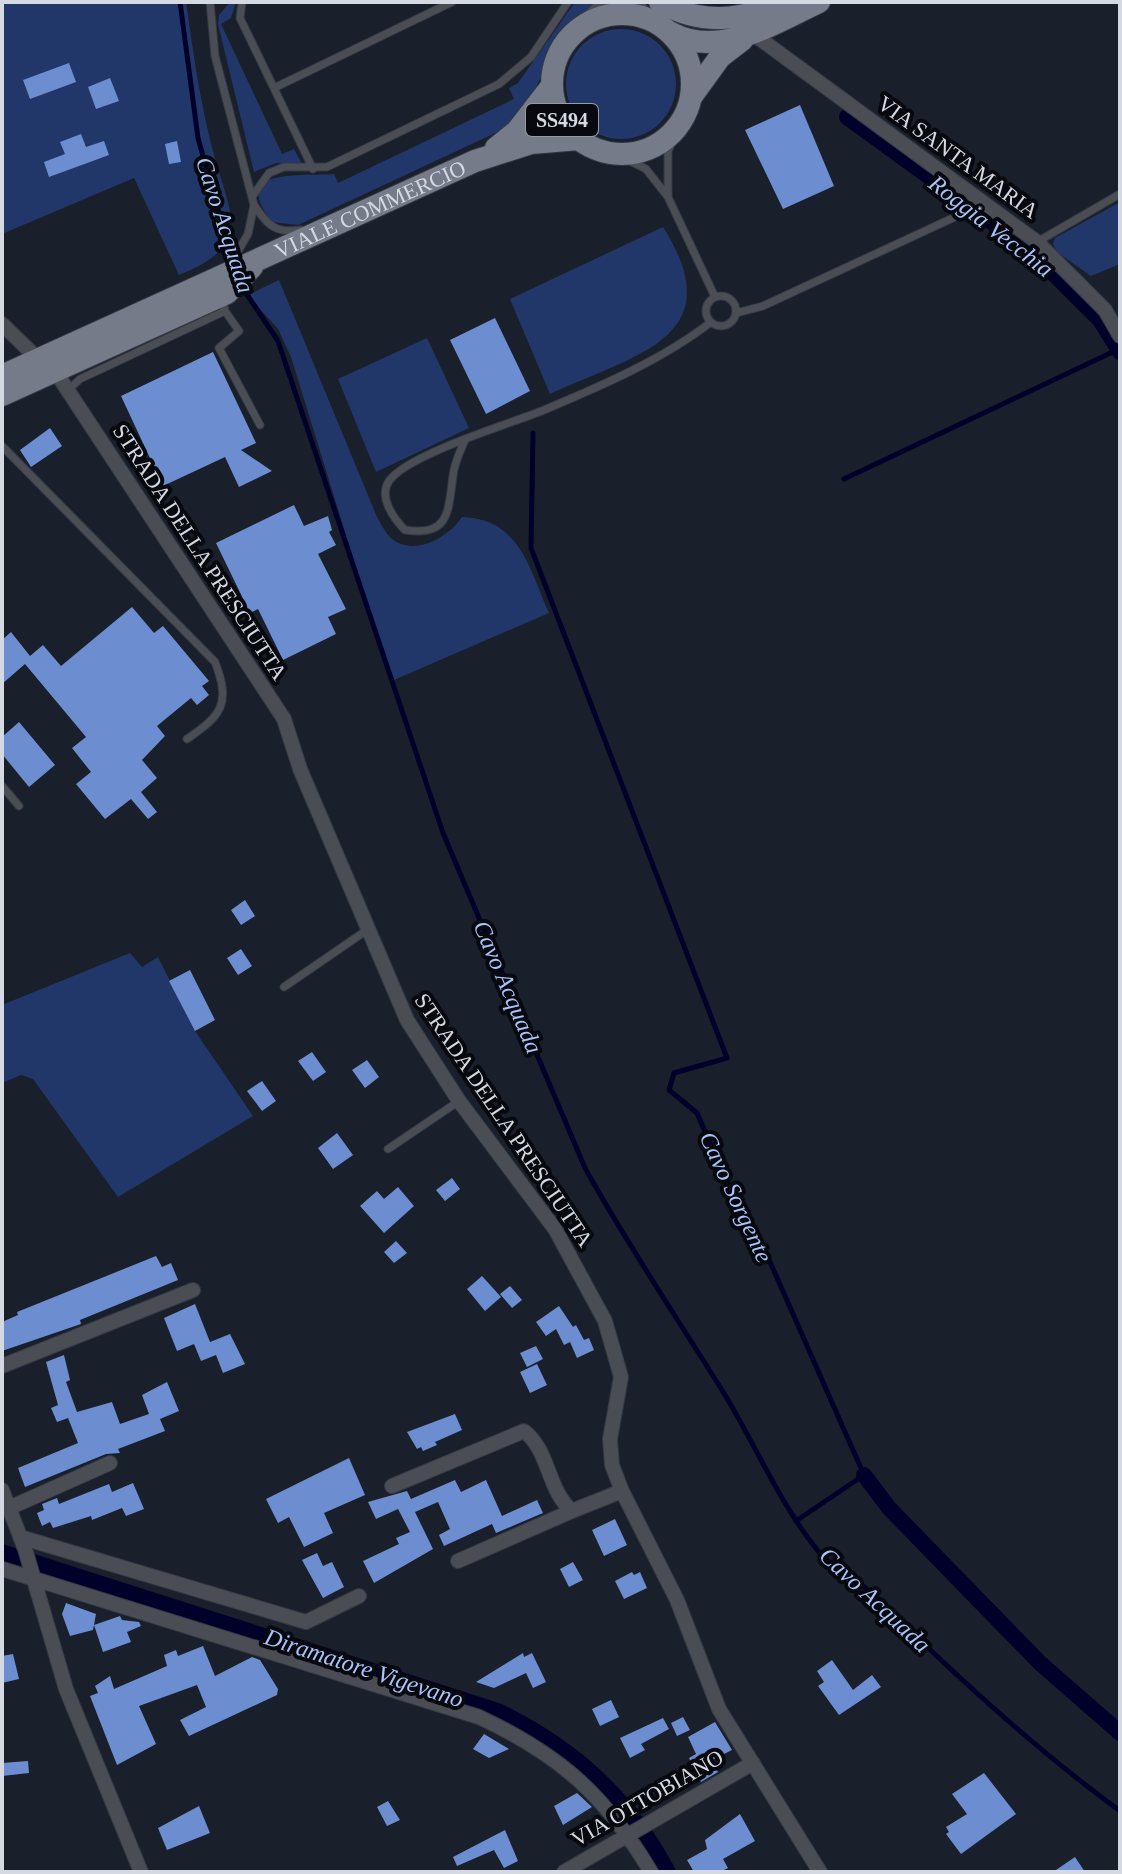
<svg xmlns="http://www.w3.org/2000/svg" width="1122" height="1874" font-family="Georgia,serif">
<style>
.green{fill:#223769}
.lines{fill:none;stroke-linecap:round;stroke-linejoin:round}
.stream{stroke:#00012a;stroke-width:5}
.canal{stroke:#00012a;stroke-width:16}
.building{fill:#6d8dd1}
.lane-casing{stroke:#333944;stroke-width:9}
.street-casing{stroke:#333944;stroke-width:16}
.primary-casing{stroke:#333944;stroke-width:24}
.lane{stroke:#4a4d53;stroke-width:7}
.street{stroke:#4a4d53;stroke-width:14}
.primary{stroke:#757b88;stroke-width:22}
.labels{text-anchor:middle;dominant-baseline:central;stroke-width:8;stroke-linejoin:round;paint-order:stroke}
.shield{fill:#07090e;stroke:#979ba2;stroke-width:2}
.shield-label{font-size:20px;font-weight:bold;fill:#d5d9e1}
.street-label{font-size:22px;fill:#d5d9e1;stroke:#07090e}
.water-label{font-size:24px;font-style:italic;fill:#a9c4fb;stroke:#07090e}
</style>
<rect width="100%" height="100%" fill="#191f2b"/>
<path class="green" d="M2,2H186C195,64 203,125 223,185C227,199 234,218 230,233C223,256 200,266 179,275L134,178L2,234Z
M230,2H236L231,18L221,24L282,154L294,149L302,164L276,163L254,172L218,24L219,15Z
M575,2H598C582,17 564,29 554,48C535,86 537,97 504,129L298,225L272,222C228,166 303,177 334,174L338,183L514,99L509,88L518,83Z
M566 84a55 55 0 1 1 110 0a55 55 0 1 1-110 0Z
M1120,202V264L1091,276L1057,252L1053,244L1055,238Z
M663,227C734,339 632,355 550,394L510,299Z
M279,280L377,517C381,524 386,534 392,539C416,557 448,537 462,517C520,519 529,568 549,613L394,680L374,626L291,357L278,329L251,299L250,294Z
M427,338L469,428L376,472L338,379Z
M130,953L142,967L158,957L195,1031L253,1116L118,1197L33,1079L21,1075L2,1083V1005Z"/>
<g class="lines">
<path class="stream" d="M180,2L198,138L233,263
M242,287L278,341L443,833L585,1168C628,1246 678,1319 725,1395C756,1446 780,1504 818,1551C831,1568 854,1577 870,1592C950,1670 1030,1745 1120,1811
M533,433L531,548L727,1058L674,1073L669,1090L697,1113L727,1182L763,1246L864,1475L796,1521
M844,479L1119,349"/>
<path class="canal" d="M847,117L1030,250L1100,320L1120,352
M864,1475L889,1508L1040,1663L1120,1733
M2,1552L498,1711C575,1749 627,1796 668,1872"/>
</g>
<path class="building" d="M69,63L76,82L30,99L23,80Z
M110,78L119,101L96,109L88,87Z
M800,105L834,186L783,209L745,130Z
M81,134L86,147L104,141L109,155L49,177L44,162L65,154L60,142Z
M177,141L181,162L169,164L165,144Z
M495,318L530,391L486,414L450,340Z
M213,352L256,443L241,450L272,471L239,487L225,457L163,486L121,396Z
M50,428L62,446L31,467L20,450Z
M294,505L304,526L328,516L332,530L329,532L336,545L318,554L346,609L328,617L336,634L283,660L258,609L250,613L216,543Z
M132,607L154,633L163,626L209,681L202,686L209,695L197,705L191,698L157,726L165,736L142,760L157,778L141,792L157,812L148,819L131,799L105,819L76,784L91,772L72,748L86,737L25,664L2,684V640L11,632L30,656L43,645L61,666Z
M19,722L55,765L29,787L2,754V737Z
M245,900L255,916L241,925L231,910Z
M241,949L252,966L238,975L227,958Z
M190,970L215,1020L195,1031L169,981Z
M312,1052L326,1072L313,1081L298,1061Z
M367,1060L379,1077L365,1088L352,1070Z
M262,1081L276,1101L262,1111L247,1091Z
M337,1133L353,1155L333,1169L318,1148Z
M452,1178L460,1189L445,1201L436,1190Z
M398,1187L414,1206L384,1233L360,1206L377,1191L384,1199Z
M396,1241L407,1253L394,1263L384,1252Z
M156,1256L162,1267L171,1263L178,1280L80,1320L81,1324L2,1351V1322L18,1315L17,1312Z
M482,1276L501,1297L485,1311L467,1289Z
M510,1286L522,1300L512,1308L500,1294Z
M195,1304L210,1342L230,1334L245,1364L223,1373L216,1355L201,1361L194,1344L177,1351L164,1318Z
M559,1306L573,1327L576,1325L584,1340L589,1338L594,1350L577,1358L570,1342L564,1345L556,1329L546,1336L536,1322Z
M536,1346L543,1359L527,1367L520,1353Z
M64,1355L70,1380L66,1382L77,1412L112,1402L120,1424L149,1414L142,1395L167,1382L179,1411L160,1419L165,1431L118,1449L120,1453L106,1454L25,1487L18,1468L78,1443L68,1418L57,1422L51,1408L58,1405L46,1362Z
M537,1364L547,1385L530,1393L520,1372Z
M455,1414L462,1430L435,1442L437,1445L423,1451L421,1447L417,1449L407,1432Z
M349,1458L365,1495L324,1513L333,1533L304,1547L289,1517L278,1523L266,1499Z
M455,1480L461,1492L486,1480L502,1516L537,1500L543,1513L496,1533L492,1524L444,1546L439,1535L450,1529L438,1502L415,1512L433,1549L374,1583L363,1561L399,1544L396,1538L410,1532L398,1509L376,1519L368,1502L407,1491L411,1499Z
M133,1483L144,1509L126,1516L122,1508L92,1520L91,1516L53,1528L50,1522L42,1526L37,1513L44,1510L42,1504L57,1498L59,1504L109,1484L112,1492Z
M615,1519L627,1545L604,1556L592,1530Z
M317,1553L323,1566L332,1562L344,1587L323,1598L302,1560Z
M573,1562L583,1580L569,1587L560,1569Z
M632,1572L634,1575L640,1572L647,1588L624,1599L615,1581Z
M66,1603L96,1614L94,1625L120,1616L122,1620L139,1622L141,1626L127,1632L131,1642L103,1652L94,1625L93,1630L70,1636L62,1614Z
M203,1646L215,1676L252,1657L260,1660L278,1689L277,1695L189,1736L180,1720L206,1707L197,1685L139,1706L156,1744L117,1765L90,1696L98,1693L95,1686L110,1676L114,1689L167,1666L164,1655L176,1650L178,1656Z
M523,1653L524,1657L532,1653L546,1682L533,1688L526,1673L494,1688L476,1682Z
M13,1654L19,1679L2,1683V1656Z
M832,1660L853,1690L872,1675L881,1687L839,1715L818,1686L824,1682L817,1671Z
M611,1700L619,1717L600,1726L592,1709Z
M683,1717L690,1730L677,1736L671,1723Z
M663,1718L669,1729L641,1744L645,1750L630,1758L620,1738Z
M715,1722L732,1750L712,1760L718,1772L701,1782L689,1758L696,1754L688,1737Z
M484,1734L509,1749L489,1758L473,1749Z
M28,1761L29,1773L2,1776V1763Z
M984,1773L1016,1814L961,1854L946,1834L949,1832L946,1827L967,1814L952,1794Z
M577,1793L592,1807L563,1825L554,1806Z
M388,1801L400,1820L387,1826L377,1807Z
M199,1806L210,1833L167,1850L158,1828Z
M740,1814L755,1841L723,1859L728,1868L720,1872H694L687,1860L707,1849L705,1840Z
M505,1830L518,1861L504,1868L494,1850L457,1866L453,1857Z
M1075,1857L1085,1872H1053Z"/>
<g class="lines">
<defs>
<path id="lane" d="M210,2L215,56L254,205C267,225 276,234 301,230
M242,2L240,18L313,169
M274,88L452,2
M614,153L646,169L668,197L715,297
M668,195V151L682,120
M252,197L269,173L284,167H327L499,84L531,57L568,2
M1037,242L1120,194
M230,265L248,234L254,205
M706 311a15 15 0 1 1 30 0a15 15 0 1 1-30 0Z
M225,311L239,331L219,348L260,425
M736,313L763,306L983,204
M67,391L80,379L225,311L222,299
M465,440C460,452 454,463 453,476C448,511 450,537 405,530C394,519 378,497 389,481C408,454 510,424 544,410C601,386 662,360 711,322
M2,446L215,662C231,704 222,715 187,739
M2,786L19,806
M284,987L367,930
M388,1149L459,1101"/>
<path id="street" d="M633,2L650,19
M579,28L605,2
M752,33L1037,242L1105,310L1120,336
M2,324L38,359
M55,371L284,719L300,769L407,1020L459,1101L555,1229L605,1321L621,1377L610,1439L612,1465L622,1491L677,1600L719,1709L820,1872
M2,1366L193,1290
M392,1486L524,1431C550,1451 547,1490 572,1511L622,1491
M2,1490L25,1549L66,1689L141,1872
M9,1508L110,1463
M20,1537L306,1622L359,1596
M458,1561L572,1511
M2,1569L479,1717C560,1755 605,1795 651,1872
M564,1872L753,1763"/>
<g id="primary">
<path d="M660,2C702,26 739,20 783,4"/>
<circle cx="622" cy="84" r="70"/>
<path d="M671,33C719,59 774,23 819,2"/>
<path d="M691,97L720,57L742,40"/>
<path d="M496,148L517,131L551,87"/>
<path id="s1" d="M2,376L475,161L531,143L579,139"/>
<path d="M2,395L227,293L252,267"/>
</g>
</defs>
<use href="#lane" class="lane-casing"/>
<use href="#street" class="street-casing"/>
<use href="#primary" class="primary-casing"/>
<use href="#lane" class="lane"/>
<use href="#street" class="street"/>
<use href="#primary" class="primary"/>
</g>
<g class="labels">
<rect class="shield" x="526" y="104" width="72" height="32" rx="6"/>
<g class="shield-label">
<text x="562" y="120">SS494</text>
</g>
<g class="street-label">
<text transform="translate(958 157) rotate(36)">VIA SANTA MARIA</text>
<text stroke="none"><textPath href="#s1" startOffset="404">VIALE COMMERCIO</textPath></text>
<text transform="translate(200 552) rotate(57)">STRADA DELLA PRESCIUTTA</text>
<text transform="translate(504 1120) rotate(56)">STRADA DELLA PRESCIUTTA</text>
<text transform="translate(647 1798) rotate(-30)">VIA OTTOBIANO</text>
</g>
<g class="water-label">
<text transform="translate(225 225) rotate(72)">Cavo Acquada</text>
<text transform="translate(991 226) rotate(38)">Roggia Vecchia</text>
<text transform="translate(508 987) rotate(67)">Cavo Acquada</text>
<text transform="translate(736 1197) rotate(65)">Cavo Sorgente</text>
<text transform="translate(875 1600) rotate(43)">Cavo Acquada</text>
<text transform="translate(364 1668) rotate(18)">Diramatore Vigevano</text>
</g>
</g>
<rect width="1122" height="1874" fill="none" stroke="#d5d9e1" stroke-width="8"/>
</svg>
